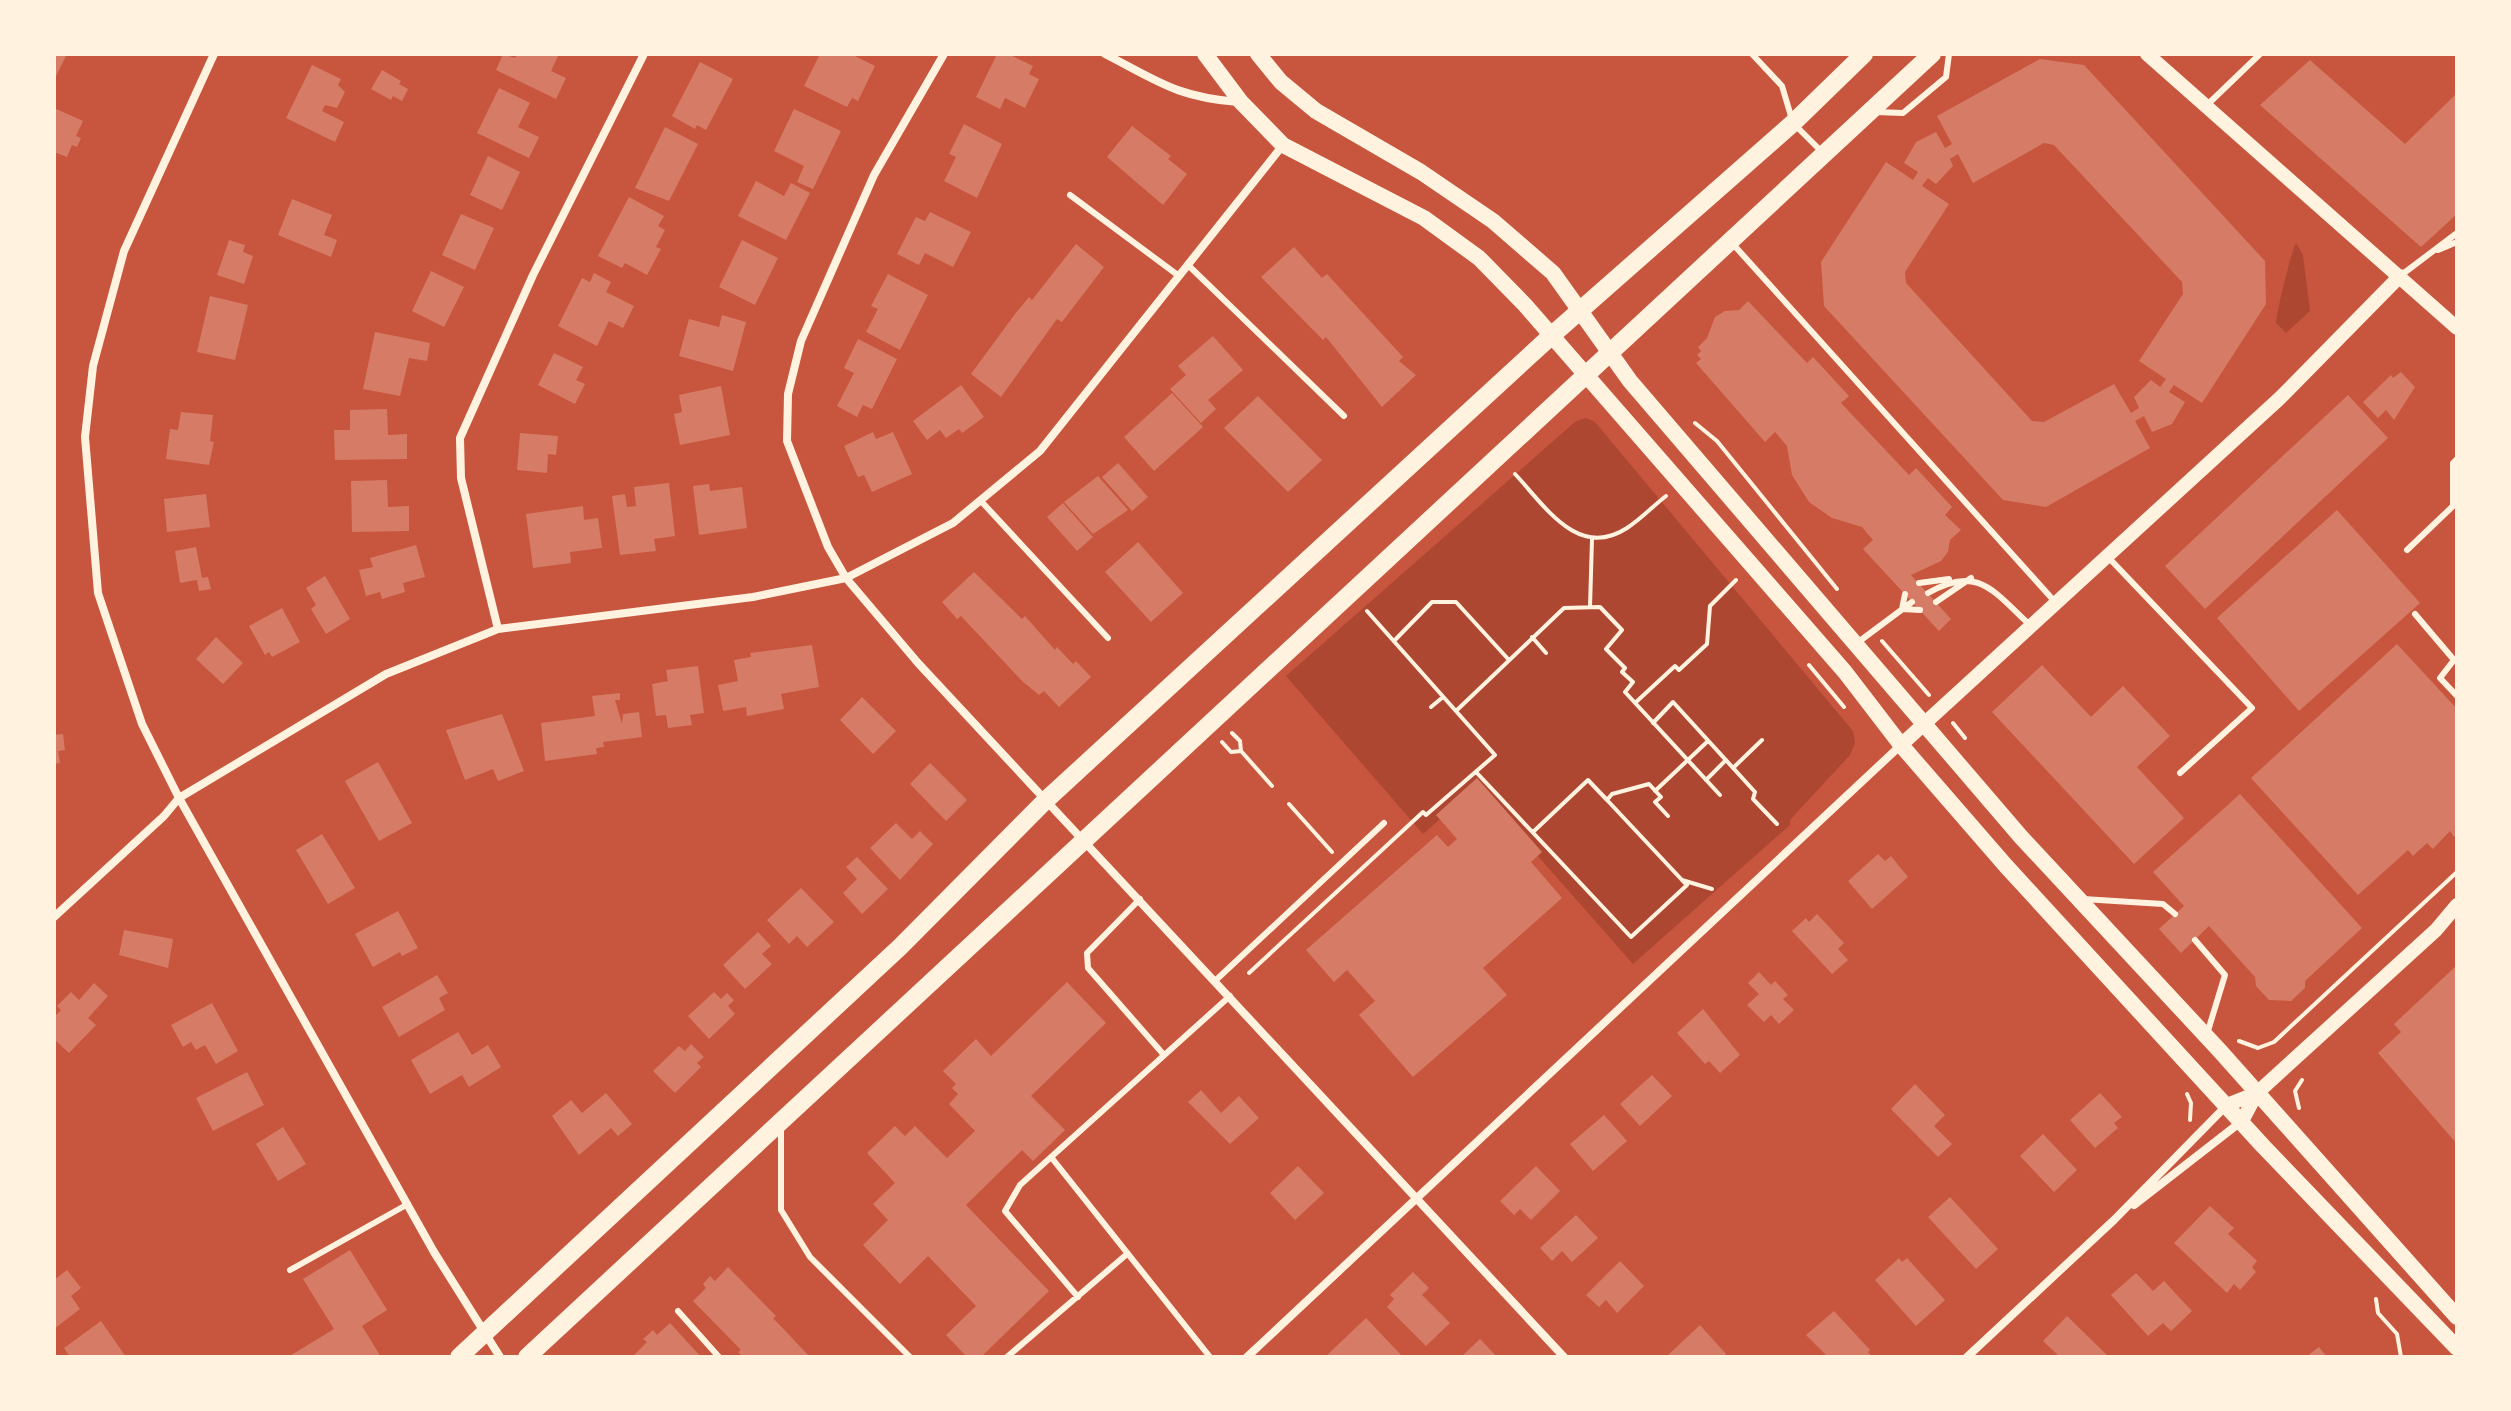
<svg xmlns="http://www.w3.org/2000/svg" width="2511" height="1411" font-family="'Space Grotesk',sans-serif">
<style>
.green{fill:#ae4732}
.building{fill:#d67c66;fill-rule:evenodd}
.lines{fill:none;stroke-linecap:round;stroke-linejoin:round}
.path{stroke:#fff3e0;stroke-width:4}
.service{stroke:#fff3e0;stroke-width:6}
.minor{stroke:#fff3e0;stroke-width:8}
.tertiary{stroke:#fff3e0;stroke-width:14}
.secondary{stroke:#fff3e0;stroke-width:16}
.primary{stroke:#fff3e0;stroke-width:18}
</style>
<rect width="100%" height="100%" fill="#c8553d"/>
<path class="green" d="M2296,243L2303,255L2310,311L2286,333L2276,323C2277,311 2291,252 2296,243Z
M1586,418L1595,422L1853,731L1855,743L1850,755L1790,820V825L1633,964L1477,787L1423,834L1286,676L1576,421Z"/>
<path class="building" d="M54,54H67L56,76L54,75Z
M503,54L515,58L517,54H559L551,71L566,78L556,99L496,70Z
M820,54H851L875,66L858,101L852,98L847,107L804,86Z
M997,54H1008L1033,66L1029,74L1039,79L1025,108L1005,98L1000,109L976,97Z
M2040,59L2084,65L2265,261L2266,304L2202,403L2174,385L2169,392L2185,402L2172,424L2152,432L2144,416L2135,421L2150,448L2046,507L2003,500L1824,306L1821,262L1886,162L1913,180L1918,172L1904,163L1916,142L1936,132L1945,148L1952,144L1937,116ZM2044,143L2054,145L2182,282L2183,294L2139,361L2166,379L2160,387L2151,380L2134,397L2139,408L2131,413L2114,384L2044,422L2032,421L1906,283L1905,272L1949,204L1922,186L1928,178L1936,184L1953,166L1950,159L1958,154L1973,183Z
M2310,60L2405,144L2457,93V214L2421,247L2260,105Z
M700,62L733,79L706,130L697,125L695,129L672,116Z
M312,65L341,79L338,85L345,92L337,108L325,105L322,111L344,122L335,142L286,118Z
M382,70L401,81L399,84L408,89L402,101L393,96L391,100L371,89Z
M499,88L530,103L518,127L539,137L529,158L477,133Z
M54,108L83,121L76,136L81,138L77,147L72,145L67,157L54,152Z
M794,109L841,131L813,189L797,182L804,166L774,151Z
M964,124L1002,144L977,198L944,181L956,157L949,154Z
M1132,126L1171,156L1168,159L1187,174L1163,205L1107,157Z
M665,127L698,144L669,201L635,188Z
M488,156L520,172L502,210L470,195Z
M756,181L784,196L791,183L810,193L786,240L738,216Z
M629,197L664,216L658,226L665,230L656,247L661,249L647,275L625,263L622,268L598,256Z
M292,199L332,215L324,235L337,240L331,257L278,235Z
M930,212L971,232L953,267L925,253L919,265L897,254L916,217L925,221Z
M461,214L494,228L475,270L442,255Z
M229,240L245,245L243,252L253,256L244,284L217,275Z
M742,240L778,258L755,305L719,287Z
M1076,244L1104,267L1062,322L1057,319L1001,397L971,374L1015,314L1029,297L1032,300Z
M1294,247L1322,278L1327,274L1403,357L1399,361L1416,375L1382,407L1326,337L1323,340L1261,277Z
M431,271L464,287L444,327L412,311Z
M594,273L611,282L606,292L634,306L623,328L609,321L597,346L558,326L582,278L590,282Z
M888,274L928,295L900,350L866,332L878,309L871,306Z
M210,296L248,305L235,360L197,352Z
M1748,301L1807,363L1813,357L1849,396L1841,403L1909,475L1916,468L1952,507L1945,515L1961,530L1950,540L1948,552L1941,561L1911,575L1951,619L1939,631L1863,549L1873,540L1862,527L1832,518L1809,502L1792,475L1787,446L1775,432L1765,442L1696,363L1701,359L1697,355L1701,351L1698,347L1707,338L1715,317L1725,311L1739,310Z
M722,315L746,322L733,371L679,356L689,319L719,327Z
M375,332L430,343L427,361L409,358L400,396L363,389Z
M1213,336L1243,370L1208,400L1216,409L1201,423L1170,389L1186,375L1178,366Z
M858,339L897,359L872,409L863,405L857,417L837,406L854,373L844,368Z
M554,353L583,367L576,380L585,384L575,404L538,385Z
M2401,372L2415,387L2394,420L2386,410L2378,418L2363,402L2391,375L2393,378Z
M961,385L984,417L962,433L959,429L946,438L940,430L927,440L913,421Z
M721,386L730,435L680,445L674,414L682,412L679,395Z
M1172,393L1203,427L1154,471L1124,437Z
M2348,395L2388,438L2205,609L2165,566Z
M1258,396L1322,460L1288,492L1224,428Z
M387,409L388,435L407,434V459L335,460L334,430H350V410Z
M181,412L213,415L210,441L214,442L209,465L166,459L170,429L178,430Z
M873,432L876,439L893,432L912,474L872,492L864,475L858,477L844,446Z
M520,433L558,436L556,455L548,454L547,473L517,470Z
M1118,463L1148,497L1132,511L1102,477Z
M1098,476L1128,510L1093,534L1064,502Z
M387,480L388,507L409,506V531L352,532L351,481Z
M669,483L675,536L654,539L656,551L620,555L612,496L625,494L627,507L636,506L634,487Z
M709,484L710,491L742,487L747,528L699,535L693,486Z
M206,494L210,527L167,532L164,499Z
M1063,503L1093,537L1077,551L1047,517Z
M583,506L584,520L598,518L602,548L570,552L571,563L533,568L526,514Z
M2337,510L2420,603L2299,711L2217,618Z
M1138,542L1183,593L1151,622L1105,572Z
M416,545L425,577L403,583L405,592L382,599L380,592L366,596L359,570L373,567L370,558Z
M196,547L202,578L208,577L211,589L199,591L197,580L180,583L175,551Z
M974,572L1022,619L1025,616L1055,650L1057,647L1073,664L1076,661L1091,677L1059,707L1044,691L1039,695L1022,681L961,616L957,619L942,602Z
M325,576L350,619L326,634L311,609L316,605L306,588Z
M282,608L300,642L272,657L269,652L265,655L249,626Z
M216,637L243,663L223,684L196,659Z
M2397,644L2457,709V834L2454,837L2450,831L2433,849L2427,843L2413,856L2408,850L2358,895L2251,778Z
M812,645L819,687L781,694L784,709L747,716L746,707L723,711L718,685L738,681L734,660L751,657L750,653Z
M2042,665L2091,717L2123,686L2170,736L2137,767L2184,818L2134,864L1992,712Z
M698,666L704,713L690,715L692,725L668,728L666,715L656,716L652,684L668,681L666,670Z
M620,693V700H615L622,724L623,714L639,712L642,737L603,742L604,747L596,748L597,754L545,761L541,723L595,716L592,696Z
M862,697L896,731L873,754L840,720Z
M502,714L524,771L498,781L493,769L465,780L446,730Z
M63,734L65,750L58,751L60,763L54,764V735Z
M378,762L412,823L379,841L345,781Z
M930,763L967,800L946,821L910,784Z
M1477,778L1542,852L1531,862L1562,898L1483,968L1507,995L1413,1077L1359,1015L1375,1001L1347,970L1334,982L1306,950L1437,835L1448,847L1457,839L1436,815Z
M2240,794L2362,928L2305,981V988L2291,1001L2269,1000L2256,986L2255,977L2209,926L2181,953L2159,929L2184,906L2153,872Z
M896,823L912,839L920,831L933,844L900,880L870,848Z
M322,834L355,888L328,904L296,850Z
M1878,854L1885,861L1891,856L1908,877L1872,909L1848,881Z
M857,857L888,889L862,914L843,893L857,879L846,867Z
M801,888L834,922L807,947L797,936L789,944L767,920Z
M398,911L418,948L402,956L400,952L373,967L355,934Z
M1817,914L1844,943L1838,949L1848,960L1832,974L1792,931L1806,918L1809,922Z
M124,930L173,939L168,968L119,955Z
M758,932L771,946L762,954L772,964L745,989L723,965Z
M2457,965V1144L2378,1053L2401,1032L2394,1024Z
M1759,972L1771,985L1775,981L1788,995L1783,999L1794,1010L1779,1024L1771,1015L1764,1022L1747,1005L1759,994L1748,983Z
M437,975L448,993L439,998L445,1010L399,1037L382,1007Z
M1067,982L1106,1023L1031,1096L1065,1130L1033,1161L1022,1150L966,1205L1049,1291L981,1357H967L946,1335L976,1306L928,1256L900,1284L863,1245L888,1220L873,1204L895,1183L867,1153L895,1126L905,1136L915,1126L947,1158L975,1131L949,1104L958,1094L952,1088L956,1084L943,1071L976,1039L991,1056Z
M94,983L108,996L88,1018L96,1025L69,1053L54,1039V1017L61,1010L57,1006L71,992L79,1000Z
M714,992L721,999L727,993L734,1000L728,1006L735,1014L709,1039L688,1016Z
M212,1003L238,1051L216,1064L205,1045L196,1050L191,1042L183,1047L171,1025Z
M1703,1009L1740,1055L1720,1073L1709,1061L1705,1064L1677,1033Z
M458,1032L472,1055L488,1045L501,1067L469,1087L462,1075L430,1094L411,1060Z
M691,1044L704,1057L697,1063L701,1067L675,1093L653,1071L679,1046L685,1051Z
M247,1072L264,1105L213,1131L196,1098Z
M1652,1075L1672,1096L1640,1126L1620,1104Z
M1915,1084L1945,1115L1934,1126L1952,1144L1938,1157L1891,1109Z
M1201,1090L1221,1113L1239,1096L1259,1118L1230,1144L1188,1102Z
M606,1093L632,1124L618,1136L611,1128L579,1155L552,1116L571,1100L582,1113Z
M2100,1093L2122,1117L2114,1123L2118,1128L2095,1148L2070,1120Z
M1604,1115L1627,1141L1593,1171L1570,1144Z
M283,1127L306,1164L278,1181L256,1144Z
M2043,1134L2077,1170L2054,1192L2020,1156Z
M1298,1166L1324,1193L1295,1220L1270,1193Z
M1536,1166L1560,1191L1531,1220L1520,1209L1514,1215L1500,1201Z
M1950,1197L1998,1249L1976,1269L1928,1217Z
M2210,1206L2234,1228L2228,1234L2257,1261L2252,1267L2256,1272L2240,1290L2234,1284L2227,1293L2174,1243Z
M1576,1215L1598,1238L1572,1262L1562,1251L1552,1261L1540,1248Z
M350,1250L387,1310L362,1326L381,1357H288L334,1329L303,1279Z
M1899,1258L1902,1262L1907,1258L1945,1300L1916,1326L1875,1280Z
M1620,1261L1644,1286L1617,1313L1606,1300L1599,1307L1586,1295Z
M728,1267L776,1316L773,1318L810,1357H743L738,1352L741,1350L693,1301L706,1288L703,1284L710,1276L715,1281Z
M67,1270L81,1288L71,1296L80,1309L54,1329V1280Z
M1413,1272L1429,1288L1422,1295L1450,1323L1426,1346L1387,1307L1394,1299L1390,1295Z
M2136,1273L2153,1291L2164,1281L2192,1311L2171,1331L2163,1323L2148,1336L2111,1295Z
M1834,1311L1870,1350L1868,1352L1872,1357H1828L1806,1335Z
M2067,1316L2109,1357H2060L2043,1341Z
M1366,1318L1403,1357H1325Z
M101,1321L126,1357H70L64,1348Z
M670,1323L701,1357L634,1355L647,1342L643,1339L653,1330L657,1335Z
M1700,1325L1726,1354L1722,1357H1666Z
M1480,1339L1497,1357H1461Z
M2319,1347L2327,1357H2306Z"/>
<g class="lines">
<path class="path" d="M1695,423L1717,441L1837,589
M1515,474C1545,506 1578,560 1627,528C1641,519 1653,506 1666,496
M1590,607L1592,539
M1532,637L1546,653
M1394,641L1432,602H1456L1509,660
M1882,641L1929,695
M1809,665L1844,707
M1635,703L1675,666L1679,670L1707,644L1710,606L1736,580
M1431,707L1443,697
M1456,711L1564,608L1600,607L1622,630L1606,649L1625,668L1622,672L1633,682L1625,692L1720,795
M1653,723L1673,702L1755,792L1753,799L1777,824
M1953,723L1965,738
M1232,733L1240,741L1241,751L1272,786
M1222,742L1231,752L1241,751
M1733,768L1762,740
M1476,772L1631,937L1687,885L1682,880
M1706,780L1726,760
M1655,791L1708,741
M1289,804L1332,852
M1668,816L1655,802L1661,797L1649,784L1612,794L1607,800L1682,880L1712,889
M1533,832L1588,780L1607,800
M1249,973L1423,812L1426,815L1495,755L1367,611
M2239,1041L2258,1048L2274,1042L2457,872
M2187,1094L2191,1103L2190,1120
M2299,1108L2295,1091L2302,1080
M2376,1299L2378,1313L2397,1334L2401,1357"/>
<path class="service" d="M1752,54L1782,86L1793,123L1823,153
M2206,106L2260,54
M1875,112L1903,113L1946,77L1949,54
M1070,195L1179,276
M1732,243L2056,603
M2438,250L2457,242
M1188,265L1344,416
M2400,276L2457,233
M980,500L1108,638
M2407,550L2453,506V463L2457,459
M2107,556L2252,708L2180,773
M1919,583L1949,579
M1928,593C1978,564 1993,591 2031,626
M1905,594L1902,609L1920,610
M1936,602L1971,578
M2415,614L2454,660L2440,678L2457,696
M1857,643L1912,602
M1140,899L1087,953L1088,968L1164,1055
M2083,899L2163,904L2175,914
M2195,940L2225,975L2207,1034
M1216,980L1384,823
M781,1126V1210L810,1257L910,1357
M1051,1157L1210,1357
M290,1270L408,1204
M1078,1297L1005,1211L1020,1185L1230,996
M678,1311L719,1357
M1007,1357L1127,1254"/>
<path class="minor" d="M214,54L124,251L93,366L85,437L98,593L142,724L179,798L434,1252L500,1357
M944,54L874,175L801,341L788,394L787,441L828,547L846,578L918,663L1564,1357
M1105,54C1158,81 1176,97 1238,102
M498,629L461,478L460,438L533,275L644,54
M54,917L164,816L179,798L386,674L498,629L753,597L846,578L953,523L1040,451L1283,145
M2134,1205L2242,1121
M1247,1357L1901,745
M1967,1357L2114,1220L2227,1105"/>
<path class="tertiary" d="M2147,54L2457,328
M1901,745L2280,398L2400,276
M2227,1105L2257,1093
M2242,1121L2257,1093L2436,930L2457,905"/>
<path class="secondary" d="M1205,54L1241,102L1283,145L1424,218L1479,258L1525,305L1845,672L1901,745L2006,866L2263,1146L2457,1348
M1258,54L1281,82L1316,111L1421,172L1493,221L1553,273L1630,381L2021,837L2220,1051L2457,1317"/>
<path class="primary" d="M459,1357L900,947L1045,801L1551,336L1793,123L1864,54
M527,1357L1932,54"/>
</g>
<rect width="2511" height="1411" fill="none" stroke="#fff3e0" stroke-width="112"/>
</svg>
